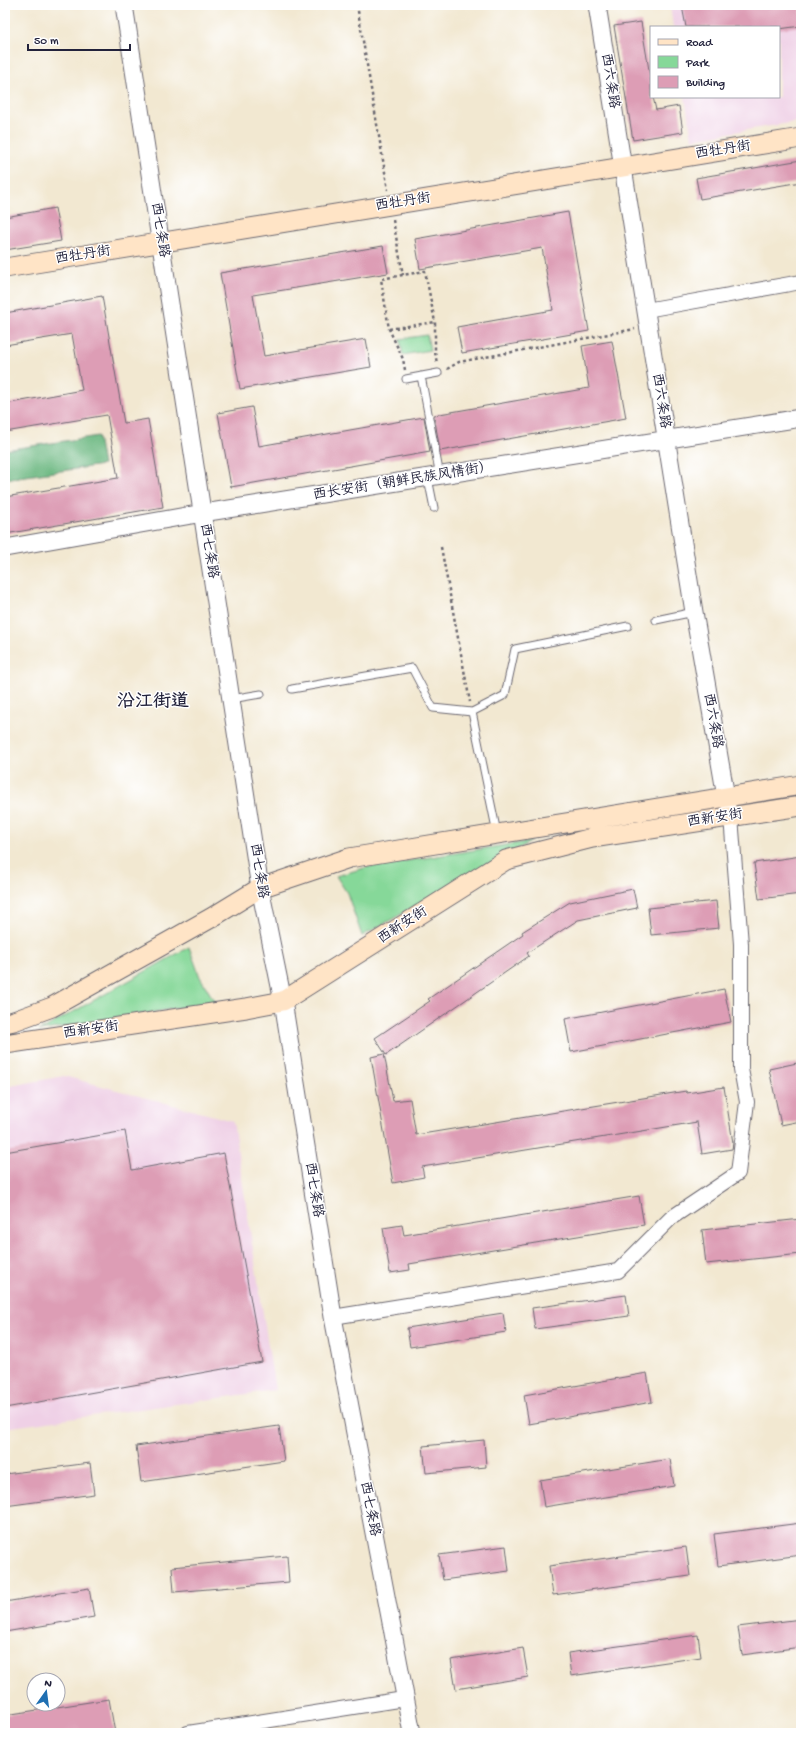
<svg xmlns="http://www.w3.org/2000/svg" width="806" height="1738" font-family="'Gochi Hand','LXGW WenKai TC',sans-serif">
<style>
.built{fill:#efd0e6}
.green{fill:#86d899;stroke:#547d6a}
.forest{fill:#6cb881;stroke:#476d5e}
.building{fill:#dd9db5}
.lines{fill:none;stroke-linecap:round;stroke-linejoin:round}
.service-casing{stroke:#6b6770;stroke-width:9}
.minor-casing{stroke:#6b6770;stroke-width:16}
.tertiary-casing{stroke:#6b6770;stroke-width:19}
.secondary-casing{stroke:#6b6770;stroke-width:21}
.path{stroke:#6b6770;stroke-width:2.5;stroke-dasharray:3 3;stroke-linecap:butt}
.service{stroke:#fff;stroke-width:7}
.minor{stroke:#fff;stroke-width:14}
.tertiary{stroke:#fff;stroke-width:17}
.secondary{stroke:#ffe4c6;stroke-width:19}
.labels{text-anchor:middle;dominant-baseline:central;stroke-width:3;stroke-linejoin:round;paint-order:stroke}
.street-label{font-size:14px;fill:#22223b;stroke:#fff}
.district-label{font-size:18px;font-weight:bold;fill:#22223b;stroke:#fff}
</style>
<rect width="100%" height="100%" fill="#fff"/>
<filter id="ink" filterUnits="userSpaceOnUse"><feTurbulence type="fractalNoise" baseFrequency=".025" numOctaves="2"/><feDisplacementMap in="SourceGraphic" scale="8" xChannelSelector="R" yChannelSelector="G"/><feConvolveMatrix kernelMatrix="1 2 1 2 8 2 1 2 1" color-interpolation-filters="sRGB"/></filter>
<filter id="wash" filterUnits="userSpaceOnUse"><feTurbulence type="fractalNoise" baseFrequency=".012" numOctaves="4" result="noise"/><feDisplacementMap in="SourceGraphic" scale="16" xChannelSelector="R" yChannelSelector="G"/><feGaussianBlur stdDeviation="0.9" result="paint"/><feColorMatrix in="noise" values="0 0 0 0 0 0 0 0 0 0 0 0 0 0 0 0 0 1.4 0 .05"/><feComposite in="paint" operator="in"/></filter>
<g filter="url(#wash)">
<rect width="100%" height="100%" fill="#f2e8d1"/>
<path class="built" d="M670,5H801V121L692,139L685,97H779V27H673Z
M64,1076L233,1121L275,1390L5,1428V1087Z"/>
<path class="green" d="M427,335L430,350L403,355L400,339Z
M532,841L362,936L347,893L336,876L368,867Z
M189,947L200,977L215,1002L39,1031Z"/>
<path class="forest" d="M98,436L103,465L5,479V450Z"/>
<g id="blocks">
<path class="building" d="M690,5H801V26L779,29V27H686L682,6Z
M641,22L651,82V97H653L656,110L679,106L683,132L633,140L614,26Z
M801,160V182L700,199L696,178Z
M55,208L61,241L5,250V217Z
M568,212L589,331L462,353L457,327L553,310L542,248L420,269L415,239Z
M383,246L388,273L253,295L264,356L366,339L371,367L240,389L220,273Z
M102,296L124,423L148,419L163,507L5,534V497L118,478L107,415L5,432V404L82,390L72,334L5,345V313Z
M612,341L626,418L440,451L434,415L589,388L582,346Z
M252,407L259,446L424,417L430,452L231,487L218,413Z
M801,856V894L759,899L754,863Z
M633,889L637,908L578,920L527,953L529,956L386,1055L375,1038L430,1001L428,999L523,934L522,932L570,902Z
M716,901L719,928L651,935L648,908Z
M724,989L731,1022L571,1052L565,1019Z
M384,1054L393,1101L410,1099L416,1135L686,1091L687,1093L724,1087L733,1143L732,1149L702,1154L697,1122L422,1167L424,1177L393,1183L371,1057Z
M797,1063L801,1081V1121L781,1125L769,1069Z
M125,1131L132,1170L224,1153L262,1362L5,1408V1152Z
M639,1196L644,1225L409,1264L410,1270L390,1273L383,1228L402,1225L404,1235Z
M801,1219V1254L706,1264L702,1230Z
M626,1295L629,1316L535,1329L532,1308Z
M503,1313L506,1332L410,1347L407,1328Z
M647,1373L652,1402L529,1424L524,1395Z
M279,1426L284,1461L141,1482L136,1446Z
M484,1440L486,1467L426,1473L423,1446Z
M670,1459L674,1486L544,1507L540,1480Z
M90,1463L94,1494L5,1506V1474Z
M801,1523V1555L718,1566L714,1534Z
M506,1546L509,1571L443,1580L439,1555Z
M686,1547L690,1576L553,1595L549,1566Z
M287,1556L289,1582L174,1592L172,1567Z
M89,1588L94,1617L5,1632V1602Z
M801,1619V1647L742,1655L738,1627Z
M698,1635L701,1657L571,1676L568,1653Z
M523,1648L528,1677L456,1689L451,1660Z
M109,1699L115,1733H5V1715Z"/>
</g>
</g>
<g filter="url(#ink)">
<use href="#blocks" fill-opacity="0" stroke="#6b6770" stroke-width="1"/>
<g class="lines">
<defs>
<path id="service" d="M421,376L440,476
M406,379L438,373
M428,478L434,508
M656,620L694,612
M292,689L412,668L433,708L472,712L505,695L515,649L628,626
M231,699L261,694
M472,712L497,833"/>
<path id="minor" d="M646,310L801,282
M333,1317L618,1271L671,1218L738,1173L747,1102L741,1069V944L731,817L726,797
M188,1733L404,1699"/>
<path id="tertiary" d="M124,5L260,888L283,1001L333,1317L412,1733
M597,5L694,612L726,797
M5,548L203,513L801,418"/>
<path id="secondary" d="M5,268L801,138
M5,1023L14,1021L52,1007L211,918L260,888L349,858L801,785
M5,1044L246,1008L283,1001L506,860L592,838L801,806"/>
</defs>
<use href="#service" class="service-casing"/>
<use href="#minor" class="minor-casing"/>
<use href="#tertiary" class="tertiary-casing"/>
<use href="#secondary" class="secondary-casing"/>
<path class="path" d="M357,5L388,190
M393,220L403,275
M389,329L435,322
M447,369L459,362L635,329
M405,370L403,359L389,329L381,279L425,271L435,322V352L437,364
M441,547L470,702"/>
<use href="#service" class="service"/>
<use href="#minor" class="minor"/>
<use href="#tertiary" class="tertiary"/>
<use href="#secondary" class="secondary"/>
</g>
</g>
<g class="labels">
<g class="street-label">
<text transform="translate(609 81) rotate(81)">西六条路</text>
<text transform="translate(723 151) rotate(-9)">西牡丹街</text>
<text transform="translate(403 203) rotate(-9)">西牡丹街</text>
<text transform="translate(159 230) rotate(81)">西七条路</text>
<text transform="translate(83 256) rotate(-9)">西牡丹街</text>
<text transform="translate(660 401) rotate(81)">西六条路</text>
<text transform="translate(403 482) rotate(-9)">西长安街（朝鲜民族风情街）</text>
<text transform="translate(208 551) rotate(81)">西七条路</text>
<text transform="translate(712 721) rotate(80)">西六条路</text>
<text transform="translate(715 819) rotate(-9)">西新安街</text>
<text transform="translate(258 871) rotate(81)">西七条路</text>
<text transform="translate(403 926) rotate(-33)">西新安街</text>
<text transform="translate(91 1031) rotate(-8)">西新安街</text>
<text transform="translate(313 1190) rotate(81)">西七条路</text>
<text transform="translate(369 1509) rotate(79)">西七条路</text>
</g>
<g class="district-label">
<text x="153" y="702">沿江街道</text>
</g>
</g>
<rect width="806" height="1738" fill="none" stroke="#fff" stroke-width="20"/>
<rect x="650" y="26" width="130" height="72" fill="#ffffff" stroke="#a7a7b1"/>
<rect x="658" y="39" width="20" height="6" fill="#ffe4c6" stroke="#a7a7b1"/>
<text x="686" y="46" font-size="12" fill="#22223b">Road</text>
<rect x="658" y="56" width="20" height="12" fill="#86d899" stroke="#a7a7b1"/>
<text x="686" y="66" font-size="12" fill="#22223b">Park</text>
<rect x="658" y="76" width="20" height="12" fill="#dd9db5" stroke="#a7a7b1"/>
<text x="686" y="86" font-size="12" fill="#22223b">Building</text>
<g transform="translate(46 1692) rotate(14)"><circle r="19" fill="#ffffff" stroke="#a7a7b1"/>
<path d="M0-3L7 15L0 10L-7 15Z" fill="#1f6fb2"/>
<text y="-6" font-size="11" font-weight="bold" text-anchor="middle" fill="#22223b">N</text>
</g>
<path d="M28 44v6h102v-6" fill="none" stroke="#22223b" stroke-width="2"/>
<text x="34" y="44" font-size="12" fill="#22223b" stroke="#ffffff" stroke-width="3" paint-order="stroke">50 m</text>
</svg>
